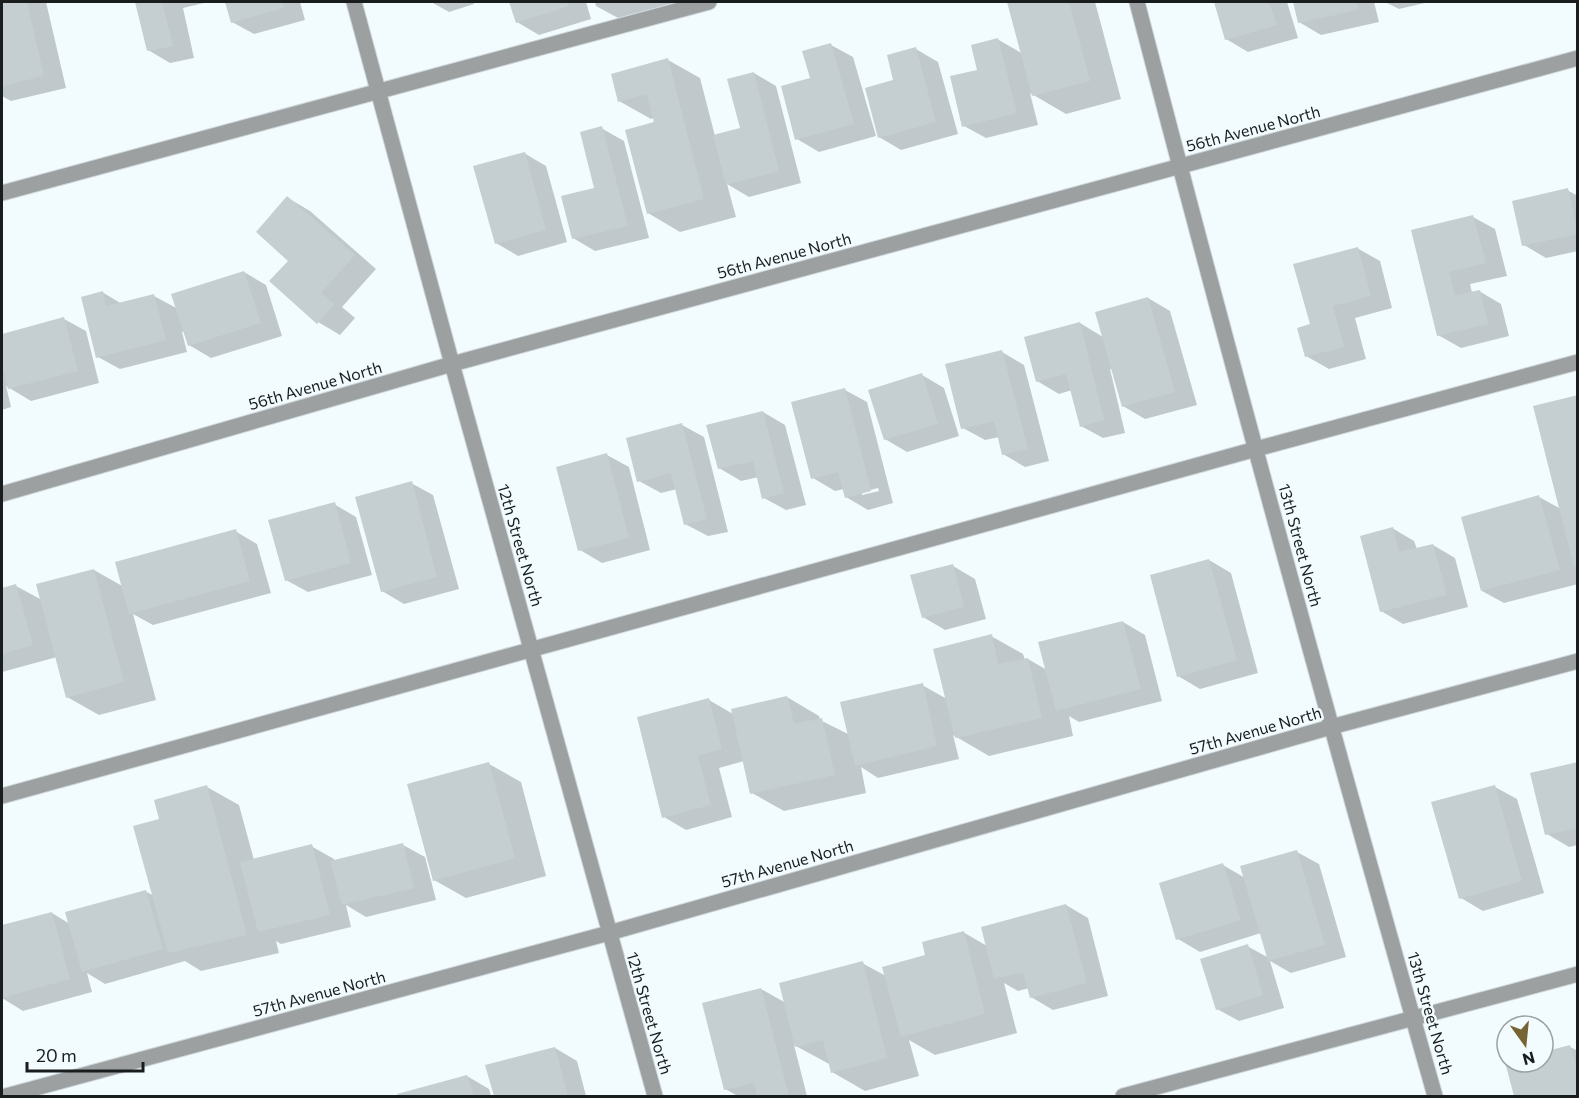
<svg xmlns="http://www.w3.org/2000/svg" width="1579" height="1098" font-family="Commissioner,sans-serif">
<style>
.shadow{fill:#0003;fill-rule:evenodd}
.building{fill:#c5ced1}
.lines{fill:none;stroke-linecap:round;stroke-linejoin:round}
.lane-casing{stroke:#cfd7da;stroke-width:17}
.street-casing{stroke:#cfd7da;stroke-width:17}
.lane{stroke:#9ca0a1;stroke-width:15}
.street{stroke:#9ca0a1;stroke-width:15}
.labels{text-anchor:middle;dominant-baseline:central;stroke-width:5;stroke-linejoin:round;paint-order:stroke}
.street-label{font-size:16px;fill:#191d1e;stroke:#f2fbfe}
</style>
<rect width="100%" height="100%" fill="#f2fbfe"/>
<path class="shadow" d="M2,2H46L66,88L11,101L2,96Z
M137,2H208L183,8L194,58L170,63L148,50Z
M226,2H300L305,20L254,34L232,22Z
M431,2H473L474,4L449,12Z
M510,2H586L591,19L539,35L517,22Z
M595,2H677L618,18L596,6Z
M1009,2H1095L1121,99L1066,114L1030,93L1038,125L986,138L964,126L979,71L997,39L1023,54Z
M1215,2H1287L1298,38L1248,52L1226,39Z
M1294,2H1374L1379,22L1321,35L1299,22Z
M1385,2H1429L1399,9Z
M831,45L853,57L876,136L819,152L797,139L812,79Z
M916,49L938,62L958,134L901,150L879,137Z
M668,60L700,78L715,136L741,129L754,73L776,86L801,183L749,197L727,184L736,217L680,232L648,213L654,118L651,119L619,101Z
M601,128L624,141L649,238L595,251L573,238L596,189Z
M524,153L546,166L567,242L518,256L496,243Z
M1567,190L1578,196V251L1546,258L1524,245Z
M288,198L310,211L376,269L342,307L355,318L340,335L318,322L290,261Z
M1473,217L1495,229L1507,276L1470,284L1472,293L1479,291L1501,304L1509,336L1461,348L1438,335L1412,232Z
M1357,248L1380,261L1392,308L1355,318L1366,359L1329,369L1306,356L1312,326Z
M244,272L266,285L282,336L211,358L189,345L185,331L182,332L187,352L120,369L98,357L102,292L122,304L154,296L178,309Z
M1148,298L1170,311L1197,405L1145,419L1123,406L1113,369H1110L1125,433L1103,438L1081,426L1072,390L1059,394L1037,381L1080,323L1103,337Z
M64,319L86,331L99,383L31,401L6,386L11,407L2,410V335Z
M1002,352L1024,365L1049,461L1025,467L1003,454L999,437L985,440L963,428Z
M922,375L944,388L959,436L907,452L885,439Z
M845,390L867,402L893,503L868,510L846,497L844,489L835,491L813,478ZM878,488L879,491L862,495V492Z
M1578,396V584L1504,603L1482,591L1539,497L1561,509Z
M763,412L785,425L806,505L786,510L764,498L759,477L741,481L719,468Z
M682,425L704,437L728,532L708,536L685,524L677,489L661,493L639,481Z
M607,455L629,467L650,550L602,563L580,550Z
M411,483L433,495L459,589L404,604L382,591Z
M334,504L356,517L372,575L308,592L286,580Z
M1392,528L1414,541L1417,549L1433,545L1455,558L1468,607L1403,624L1381,611Z
M235,531L257,544L271,593L153,625L133,614L156,700L99,715L67,697L57,657L2,672V590L16,586L42,600L94,570L124,587Z
M1209,560L1231,573L1258,673L1200,689L1178,676Z
M953,566L975,579L986,619L945,630L923,617Z
M1123,622L1145,635L1162,701L1079,722L1069,716L1073,736L989,756L953,735L959,759L878,778L861,767L866,793L784,811L752,793L744,761L719,768L732,817L686,830L664,817L709,700L733,714L787,697L819,716L820,720L850,735L922,685L947,699L991,636L1023,654L1025,660L1028,659L1047,670Z
M1578,763V845L1569,847L1547,834Z
M489,764L521,782L546,876L466,898L434,880Z
M207,787L239,805L254,860L311,846L334,859V862L403,845L425,857L436,900L366,917L346,905L351,927L281,944L276,941L279,953L201,971L185,961L105,984L87,973L92,992L23,1011L2,998V927L52,913L70,924L145,891L154,896L161,821Z
M1495,787L1517,799L1544,893L1483,911L1461,898Z
M1297,852L1319,864L1346,957L1291,973L1270,961L1284,1008L1239,1021L1217,1009L1247,946L1269,958L1261,933L1200,952L1178,939L1223,865L1245,878Z
M1066,905L1088,918L1108,996L1053,1010L1031,997L1029,988L1018,991L1004,983L1017,1033L935,1055L909,1040L919,1076L865,1091L832,1072L831,1065L794,1045L807,1096H738L725,1089L761,989L786,1003L862,963L886,976L927,957L963,932L987,946Z
M1570,1047L1578,1051V1096H1515L1507,1064L1543,1062V1054Z
M555,1048L577,1061L586,1096H495L487,1066Z
M467,1076L489,1089L491,1096H400L399,1095Z"/>
<path class="building" d="M2,2H27L44,76L2,86Z
M135,2H162L173,46L147,51Z
M225,2H282L284,8L231,23Z
M509,2H568L569,6L516,23Z
M1007,2H1069L1090,81L1032,96Z
M1214,2H1269L1277,25L1225,40Z
M1293,2H1356L1358,10L1298,23Z
M998,38L1017,113L962,127L950,76L977,70L971,45Z
M831,43L854,124L795,140L781,86L810,78L802,51Z
M916,47L936,122L878,138L865,88L893,80L887,55Z
M668,58L704,199L647,214L625,130L654,122L647,94L618,102L611,74Z
M754,72L779,171L726,185L713,135L740,128L727,79Z
M602,126L628,226L572,239L561,196L594,188L580,132Z
M525,152L546,230L495,244L473,166Z
M1568,188L1578,234L1522,246L1512,201Z
M287,196L355,255L321,293L334,304L317,324L269,281L288,261L256,232Z
M1473,215L1486,263L1449,272L1455,295L1480,290L1488,324L1437,336L1411,230Z
M1358,247L1371,296L1333,306L1344,347L1305,357L1297,328L1310,324L1293,264Z
M244,271L261,323L188,346L171,294Z
M103,291L106,306L154,294L166,340L96,358L81,297Z
M1148,297L1175,392L1122,407L1095,312Z
M64,317L78,371L8,389L2,365V334Z
M1080,322L1104,420L1080,427L1066,374L1036,382L1024,337Z
M1002,350L1028,449L1002,455L994,421L961,429L945,364Z
M922,373L938,424L884,440L868,390Z
M845,388L871,491L845,498L838,472L811,479L791,402Z
M1578,395V566L1574,567L1533,406Z
M763,411L784,493L762,499L753,461L718,469L706,425Z
M682,423L707,519L684,525L671,473L637,482L626,438Z
M607,453L629,538L578,551L556,467Z
M412,481L437,577L381,592L355,497Z
M1539,495L1560,570L1481,591L1461,517Z
M335,502L351,563L285,581L268,520Z
M1393,527L1399,552L1433,544L1447,595L1380,612L1360,536Z
M236,529L250,581L129,614L115,562Z
M1209,559L1237,660L1177,677L1150,575Z
M953,564L964,607L922,618L910,575Z
M94,569L124,682L66,698L36,584Z
M16,584L33,645L2,654V588Z
M1123,621L1141,689L1056,711L1038,642Z
M992,634L998,664L1028,658L1042,718L955,738L933,649Z
M923,683L937,746L855,766L840,702Z
M787,696L794,724L822,718L835,775L750,794L731,709Z
M709,698L722,749L698,756L711,805L662,818L637,717Z
M489,762L515,858L433,881L407,784Z
M1578,762V828L1545,835L1530,773Z
M207,785L247,935L168,953L133,826L159,819L154,800Z
M1495,785L1522,881L1459,899L1431,802Z
M403,843L414,888L342,905L330,861Z
M312,844L330,915L258,932L240,862Z
M1297,850L1325,945L1268,961L1240,866Z
M1223,863L1241,920L1176,940L1159,883Z
M146,890L163,949L82,972L65,912Z
M1066,904L1087,983L1030,998L1023,972L994,979L981,927Z
M52,912L70,979L2,998V925Z
M964,931L985,1014L901,1037L882,967L925,955L922,942Z
M1248,944L1263,995L1216,1010L1200,959Z
M863,961L887,1058L831,1073L823,1040L795,1047L779,983Z
M761,988L789,1096H757L754,1083L724,1090L702,1003Z
M1570,1045L1578,1072V1096H1514L1505,1062H1543V1052Z
M555,1047L568,1096H494L485,1065Z
M467,1075L474,1096H398L397,1094Z"/>
<g class="lines">
<defs>
<path id="lane" d="M2,193L709,2
M2,796L1256,449L1578,362
M1123,1096L1578,974"/>
<path id="street" d="M354,2L452,364L655,1096
M1137,2C1232,368 1332,733 1435,1096
M2,494L452,364L1578,58
M6,1096L609,933L1331,727L1578,661"/>
</defs>
<use href="#lane" class="lane-casing"/>
<use href="#street" class="street-casing"/>
<use href="#lane" class="lane"/>
<use href="#street" class="street"/>
</g>
<g class="labels">
<g class="street-label">
<text transform="translate(1253 128) rotate(-15)">56th Avenue North</text>
<text transform="translate(784 255) rotate(-15)">56th Avenue North</text>
<text transform="translate(315 385) rotate(-16)">56th Avenue North</text>
<text transform="translate(521 545) rotate(74)">12th Street North</text>
<text transform="translate(1301 545) rotate(75)">13th Street North</text>
<text transform="translate(1255 730) rotate(-16)">57th Avenue North</text>
<text transform="translate(787 863) rotate(-16)">57th Avenue North</text>
<text transform="translate(319 993) rotate(-15)">57th Avenue North</text>
<text transform="translate(650 1013) rotate(74)">12th Street North</text>
<text transform="translate(1431 1013) rotate(74)">13th Street North</text>
</g>
</g>
<rect width="1579" height="1098" fill="none" stroke="#191d1e" stroke-width="6"/>
<g transform="translate(1525 1044) rotate(165)"><circle r="28" fill="#f2fbfe" stroke="#9ba2a4" stroke-width="1.5"/>
<path d="M0-4.5L10 22L0 15L-10 22Z" fill="#766432"/>
<text y="-9" font-size="16" font-weight="bold" text-anchor="middle" fill="#191d1e">N</text>
</g>
<path d="M27 1062v9h116v-9" fill="none" stroke="#191d1e" stroke-width="3"/>
<text x="36" y="1062" font-size="18" fill="#191d1e" stroke="#f2fbfe" stroke-width="4.5" paint-order="stroke">20 m</text>
</svg>
